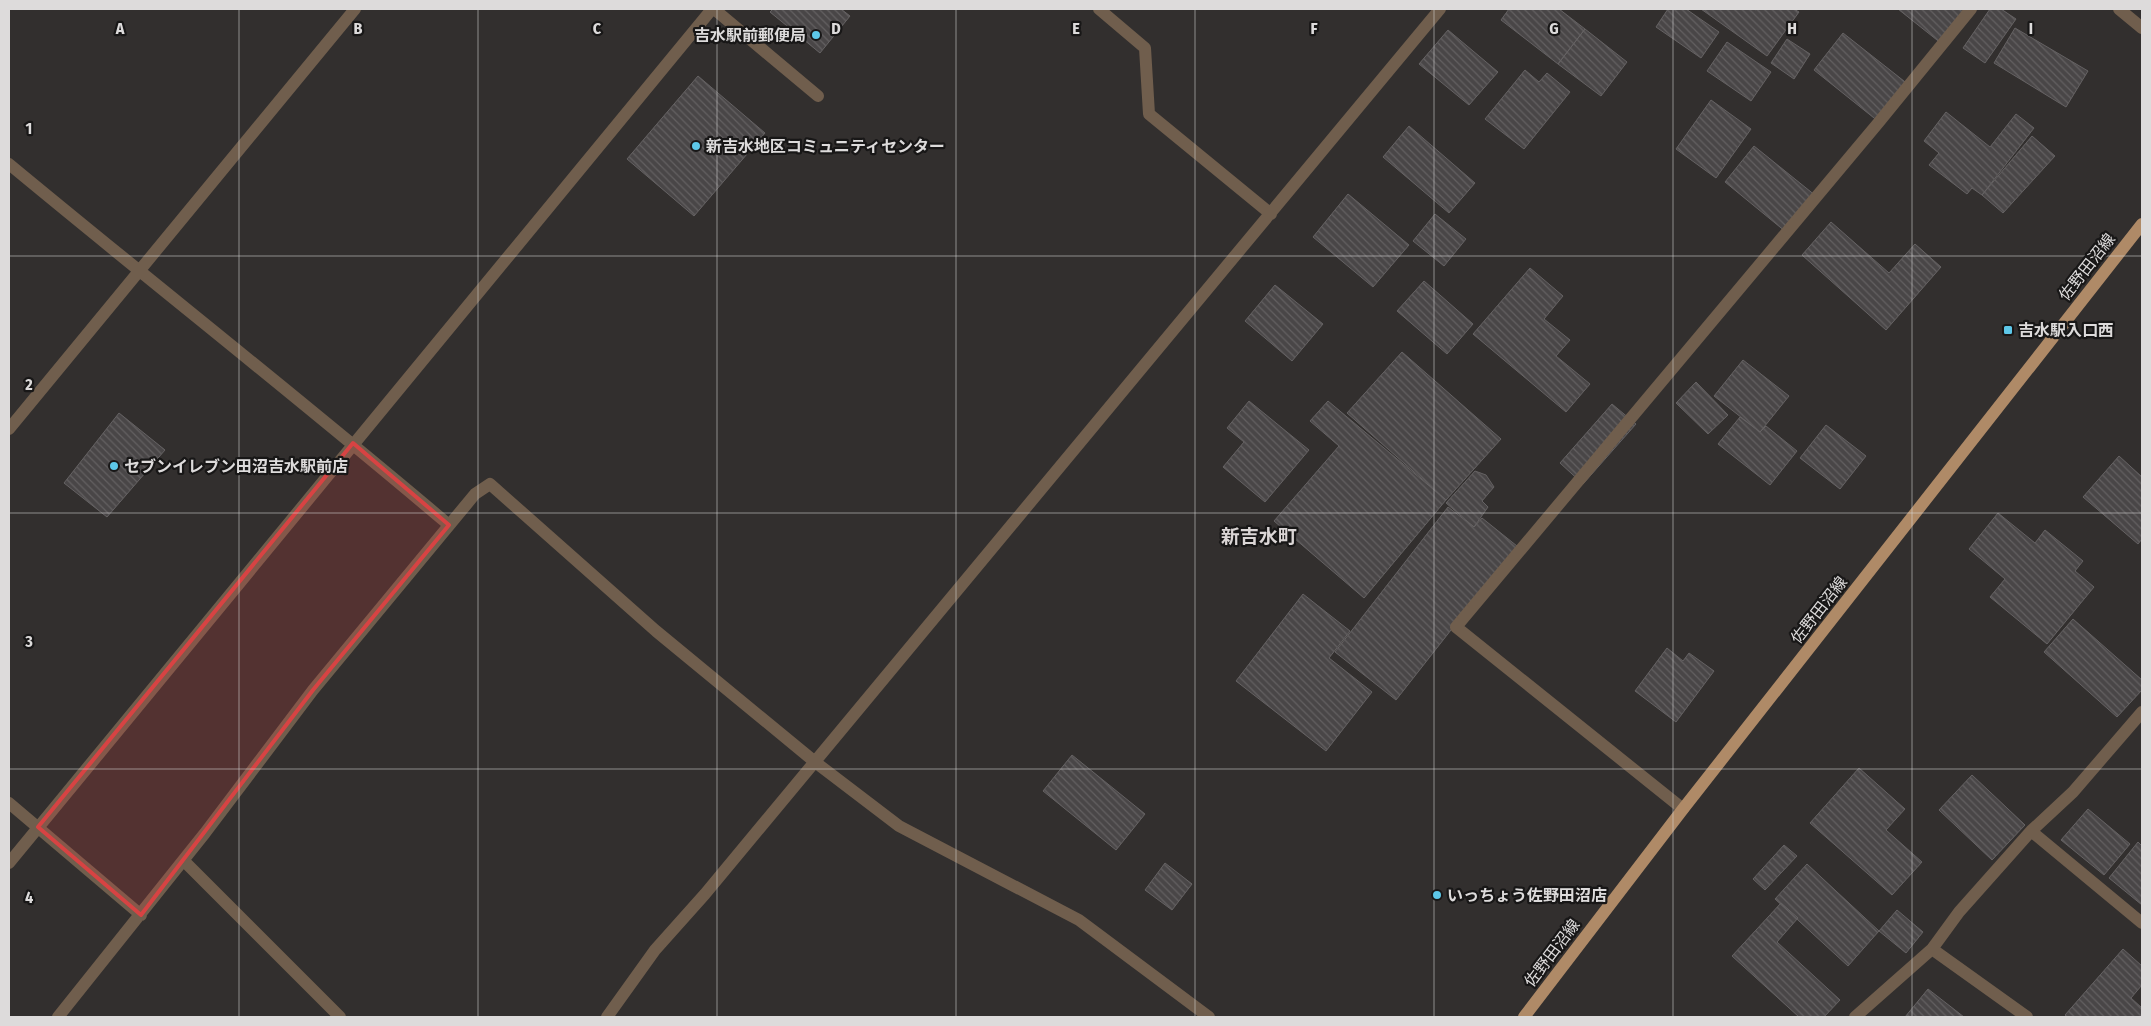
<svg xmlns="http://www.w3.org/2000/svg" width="2151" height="1026" font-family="'Fira Sans Condensed','Noto Sans JP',sans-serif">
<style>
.building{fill:url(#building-back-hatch);stroke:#656263}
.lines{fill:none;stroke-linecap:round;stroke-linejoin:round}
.minor{stroke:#705e4d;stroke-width:12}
.major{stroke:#af8a67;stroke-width:12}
.marked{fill:#d74343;fill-opacity:0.2;stroke:#d74343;stroke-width:4;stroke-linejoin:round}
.grid{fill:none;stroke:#dddbdb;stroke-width:1;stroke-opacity:0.55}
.poi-dot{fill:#5dc7e8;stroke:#181717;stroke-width:2}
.labels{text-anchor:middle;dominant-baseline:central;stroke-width:4.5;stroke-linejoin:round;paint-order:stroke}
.poi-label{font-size:16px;font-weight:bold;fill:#dddbdb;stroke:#181717;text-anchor:start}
.street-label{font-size:16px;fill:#dddbdb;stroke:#181717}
.quarter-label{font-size:19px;font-weight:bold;fill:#dbd6d6;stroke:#181717}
.grid-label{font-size:16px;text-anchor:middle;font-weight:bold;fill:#dddbdb;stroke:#181717;stroke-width:4.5;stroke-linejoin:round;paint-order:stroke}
</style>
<defs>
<pattern id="building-back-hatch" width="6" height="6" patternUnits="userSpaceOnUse" patternTransform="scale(1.25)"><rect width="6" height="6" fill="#494647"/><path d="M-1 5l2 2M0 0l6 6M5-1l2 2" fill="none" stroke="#636061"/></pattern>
</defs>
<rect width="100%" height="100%" fill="#322f2e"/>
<path class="building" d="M773,9H841L850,16L820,53L770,12Z
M1509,9H1559L1585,29L1558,64L1501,20Z
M1668,9H1686L1719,32L1701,58L1656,27Z
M1701,9H1754L1756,10L1757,9H1794L1799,12L1767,56Z
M1898,9H1965L1942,44Z
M1990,9H2001L2016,19L1985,63L1963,48Z
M2015,28L2088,71L2066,107L1994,63Z
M1585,29L1627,62L1601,96L1558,64Z
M1448,30L1498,72L1469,105L1419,64Z
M1843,33L1909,85L1879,122L1814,70Z
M1787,39L1810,54L1794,79L1771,63Z
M1727,42L1771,72L1751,101L1707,71Z
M1525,70L1539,82L1547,73L1570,92L1524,149L1485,119Z
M698,76L765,133L694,216L627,159Z
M1711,100L1751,129L1716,178L1676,149Z
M1946,112L1990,147L2016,114L2034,128L1982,195L1972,188L1967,194L1929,165L1939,153L1924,141Z
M1409,126L1475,183L1449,213L1383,157Z
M2032,136L2055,156L2003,213L1982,195Z
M1754,146L1816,196L1786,232L1725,182Z
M1348,194L1409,245L1373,287L1313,237Z
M1435,214L1466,239L1444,266L1413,241Z
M1831,222L1889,273L1915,244L1941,267L1886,330L1802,255Z
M1530,268L1563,296L1544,319L1570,340L1556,356L1590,384L1566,412L1473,334Z
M1424,281L1473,324L1447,354L1397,311Z
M1275,285L1323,324L1292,361L1245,321Z
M1402,352L1501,439L1446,500L1347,413Z
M1743,360L1789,396L1760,432L1714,396Z
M1696,382L1728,415L1708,434L1676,403Z
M1249,401L1309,450L1265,502L1223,467L1244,442L1227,428Z
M1328,401L1446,500L1364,598L1274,521L1339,446L1310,421Z
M1612,404L1636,424L1583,484L1560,463Z
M119,413L165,450L107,517L64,483Z
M1740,417L1760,432L1766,426L1797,451L1770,485L1718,444Z
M1826,425L1866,456L1840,489L1800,458Z
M2119,456L2142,477V539L2138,544L2083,497Z
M1475,471L1486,475L1494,487L1482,501L1488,507L1474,527L1446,503Z
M1448,507L1474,527L1482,518L1517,546L1396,700L1335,652Z
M1998,513L2035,543L2045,530L2083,561L2075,571L2094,587L2047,644L1990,597L2005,579L1969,549Z
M1303,594L1350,631L1329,658L1372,692L1326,751L1236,681Z
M2073,619L2142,680V690L2117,717L2044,652Z
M1667,648L1683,661L1689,653L1714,671L1676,722L1635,691Z
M1072,755L1145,814L1116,850L1043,791Z
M1859,768L1905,809L1886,830L1922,862L1892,895L1810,823Z
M1972,775L2025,825L1992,860L1939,810Z
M2088,809L2130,844L2104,875L2061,840Z
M2138,842L2142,846V905L2109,878Z
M1784,845L1797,856L1765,890L1753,879Z
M1165,863L1192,884L1172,910L1145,890Z
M1807,864L1879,931L1848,966L1775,899Z
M1781,903L1798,918L1777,942L1840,1000L1824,1017H1799L1732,956Z
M1897,910L1923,932L1906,953L1879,931Z
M2123,949L2142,966V985L2131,998L2142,1008V1017H2067L2065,1015Z
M1928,989L1964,1017H1905Z"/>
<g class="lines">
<path class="minor" d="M714,9L818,96
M1099,9L1145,48L1149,114L1271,214
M2119,9L2142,28
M9,164C155,285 304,402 449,525
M9,429L355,9
M9,803L141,915
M1683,809L1456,627L1879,122L1971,9
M2031,831L2142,923
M184,861L340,1017
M9,863L712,9
M1932,949L2027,1017
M58,1017L205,833L313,690L475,494L490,484L656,631L815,762L899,826L1079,920L1209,1017
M607,1017L655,950L705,894L1440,9
M1855,1017L1932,949L1959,912L2031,831L2073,792L2142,712"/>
<path class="major" d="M1524,1017L1683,809L2142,224"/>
</g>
<path class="marked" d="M353,443L449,525L313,690L141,915L38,827Z"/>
<path class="grid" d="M239,9V1017M478,9V1017M717,9V1017M956,9V1017M1195,9V1017M1434,9V1017M1673,9V1017M1912,9V1017M9,256H2142M9,513H2142M9,769H2142"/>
<g class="poi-dot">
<circle cx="816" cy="35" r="5"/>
<circle cx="696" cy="146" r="5"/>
<rect x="2003" y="325" width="10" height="10" rx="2.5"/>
<circle cx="114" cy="466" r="5"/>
<circle cx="1437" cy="895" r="5"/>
</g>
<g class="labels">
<g class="poi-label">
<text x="806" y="35" text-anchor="end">吉水駅前郵便局</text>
<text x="706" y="146">新吉水地区コミュニティセンター</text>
<text x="2018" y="330">吉水駅入口西</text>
<text x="124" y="466">セブンイレブン田沼吉水駅前店</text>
<text x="1447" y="895">いっちょう佐野田沼店</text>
</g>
<g class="street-label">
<text transform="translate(2087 267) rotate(-52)">佐野田沼線</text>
<text transform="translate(1819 610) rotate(-52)">佐野田沼線</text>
<text transform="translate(1552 953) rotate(-53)">佐野田沼線</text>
</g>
<g class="quarter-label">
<text x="1259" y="536">新吉水町</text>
</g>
</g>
<g class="grid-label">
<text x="120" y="34">A</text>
<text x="358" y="34">B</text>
<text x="597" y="34">C</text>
<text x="836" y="34">D</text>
<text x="1076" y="34">E</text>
<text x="1314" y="34">F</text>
<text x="1554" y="34">G</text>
<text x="1792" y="34">H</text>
<text x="2031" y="34">I</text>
<text x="29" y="134">1</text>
<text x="29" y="390">2</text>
<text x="29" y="647">3</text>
<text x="29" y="903">4</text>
</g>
<rect width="2151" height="1026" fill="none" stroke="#dddbdb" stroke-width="20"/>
</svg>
